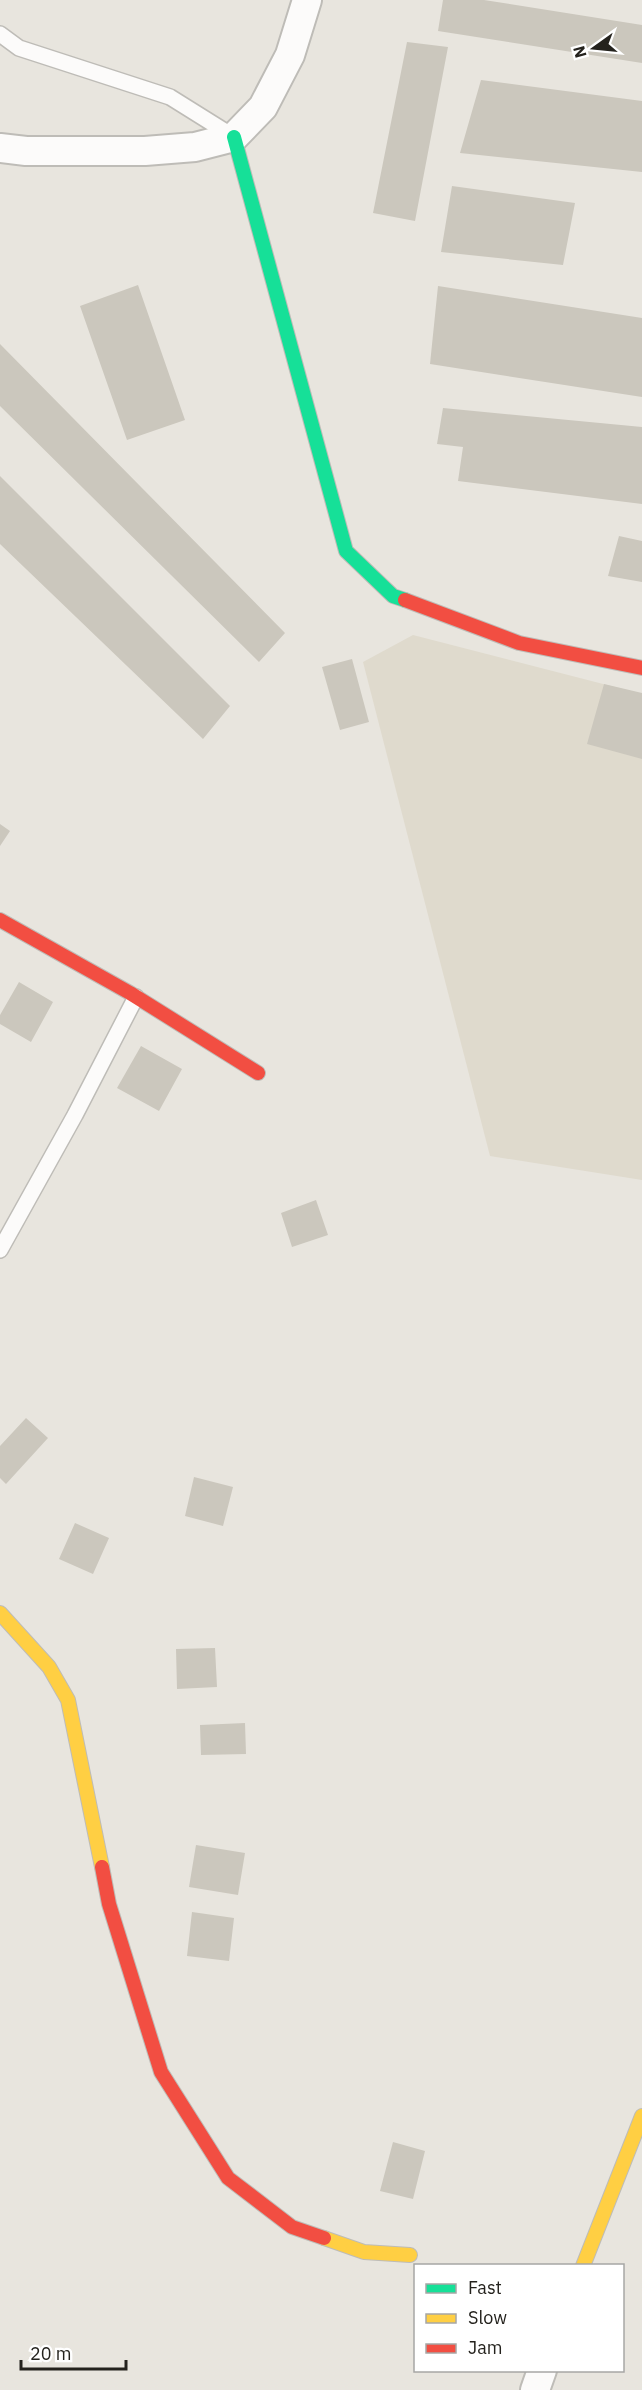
<svg xmlns="http://www.w3.org/2000/svg" width="642" height="2390" font-family="'IBM Plex Sans',sans-serif">
<style>
.built{fill:#dfdacd}
.building{fill:#cbc7bd}
.lines{fill:none;stroke-linecap:round;stroke-linejoin:round}
.lane-casing{stroke:#bebcb7;stroke-width:18}
.street-casing{stroke:#bebcb7;stroke-width:32}
.fast-casing{stroke:#bebcb7;stroke-width:16}
.slow-casing{stroke:#bebcb7;stroke-width:16}
.jam-casing{stroke:#bebcb7;stroke-width:16}
.lane{stroke:#fcfbfa;stroke-width:15}
.street{stroke:#fcfbfa;stroke-width:28}
.fast{stroke:#16e098;stroke-width:14}
.slow{stroke:#ffcf43;stroke-width:14}
.jam{stroke:#f24e42;stroke-width:14}
</style>
<rect width="100%" height="100%" fill="#e8e5de"/>
<path class="built" d="M413,635L642,694V1180L490,1156L363,662Z"/>
<path class="building" d="M443,0H484L642,25V63L438,31Z
M407,42L448,47L415,221L373,213Z
M481,80L642,101V172L460,153Z
M452,186L575,203L563,265L441,252Z
M138,285L185,420L127,440L80,306Z
M438,286L642,318V397L430,364Z
M0,344L285,633L259,662L0,406Z
M443,408L642,427V504L458,481L463,447L437,444Z
M0,476L230,706L203,739L0,544Z
M619,536L642,541V582L608,576Z
M352,659L369,722L340,730L322,667Z
M604,684L642,693V759L587,744Z
M0,824L10,831L0,846Z
M19,982L53,1002L31,1042L0,1024V1015Z
M141,1046L182,1069L159,1111L117,1088Z
M316,1200L328,1235L292,1247L281,1213Z
M26,1418L48,1438L6,1484L0,1478V1446Z
M194,1477L233,1487L223,1526L185,1516Z
M75,1523L109,1538L93,1574L59,1559Z
M215,1648L217,1687L177,1689L176,1649Z
M245,1723L246,1754L201,1755L200,1725Z
M196,1845L245,1853L238,1895L189,1887Z
M192,1912L234,1918L229,1961L187,1956Z
M393,2142L425,2151L413,2199L380,2191Z"/>
<g class="lines">
<defs>
<path id="lane" d="M0,34L19,48L170,97L234,137
M0,1250L75,1115L136,997"/>
<path id="street" d="M0,148L26,151H145L195,147L234,137L263,107L290,55L307,0
M535,2390L542,2370"/>
<path id="fast" d="M234,137L346,551L393,596L405,600"/>
<path id="slow" d="M0,1613L49,1667L68,1700L102,1867
M324,2238L364,2252L410,2255
M583,2266L642,2116"/>
<path id="jam" d="M405,600L519,643L642,668
M0,920L130,993L258,1073
M102,1867L109,1904L161,2072L228,2178L292,2227L324,2238"/>
</defs>
<use href="#lane" class="lane-casing"/>
<use href="#street" class="street-casing"/>
<use href="#fast" class="fast-casing"/>
<use href="#slow" class="slow-casing"/>
<use href="#jam" class="jam-casing"/>
<use href="#lane" class="lane"/>
<use href="#street" class="street"/>
<use href="#fast" class="fast"/>
<use href="#slow" class="slow"/>
<use href="#jam" class="jam"/>
</g>
<rect x="414" y="2264" width="210" height="108" fill="#ffffff" stroke="#a7a7a5" stroke-width="1.5"/>
<rect x="426" y="2284" width="30" height="9" fill="#16e098" stroke="#a7a7a5" stroke-width="1.5"/>
<text x="468" y="2294" font-size="18" fill="#24221d">Fast</text>
<rect x="426" y="2314" width="30" height="9" fill="#ffcf43" stroke="#a7a7a5" stroke-width="1.5"/>
<text x="468" y="2324" font-size="18" fill="#24221d">Slow</text>
<rect x="426" y="2344" width="30" height="9" fill="#f24e42" stroke="#a7a7a5" stroke-width="1.5"/>
<text x="468" y="2354" font-size="18" fill="#24221d">Jam</text>
<g transform="translate(594 48) rotate(255)" stroke="#ffffff" stroke-width="4.5" paint-order="stroke">
<path d="M0-4.5L10 22L0 15L-10 22Z" fill="#24221d"/>
<text y="-9" font-size="16" font-weight="bold" text-anchor="middle" fill="#24221d">N</text>
</g>
<path d="M21 2360v9h105v-9" fill="none" stroke="#24221d" stroke-width="3"/>
<text x="30" y="2360" font-size="18" fill="#24221d" stroke="#ffffff" stroke-width="4.5" paint-order="stroke">20 m</text>
</svg>
